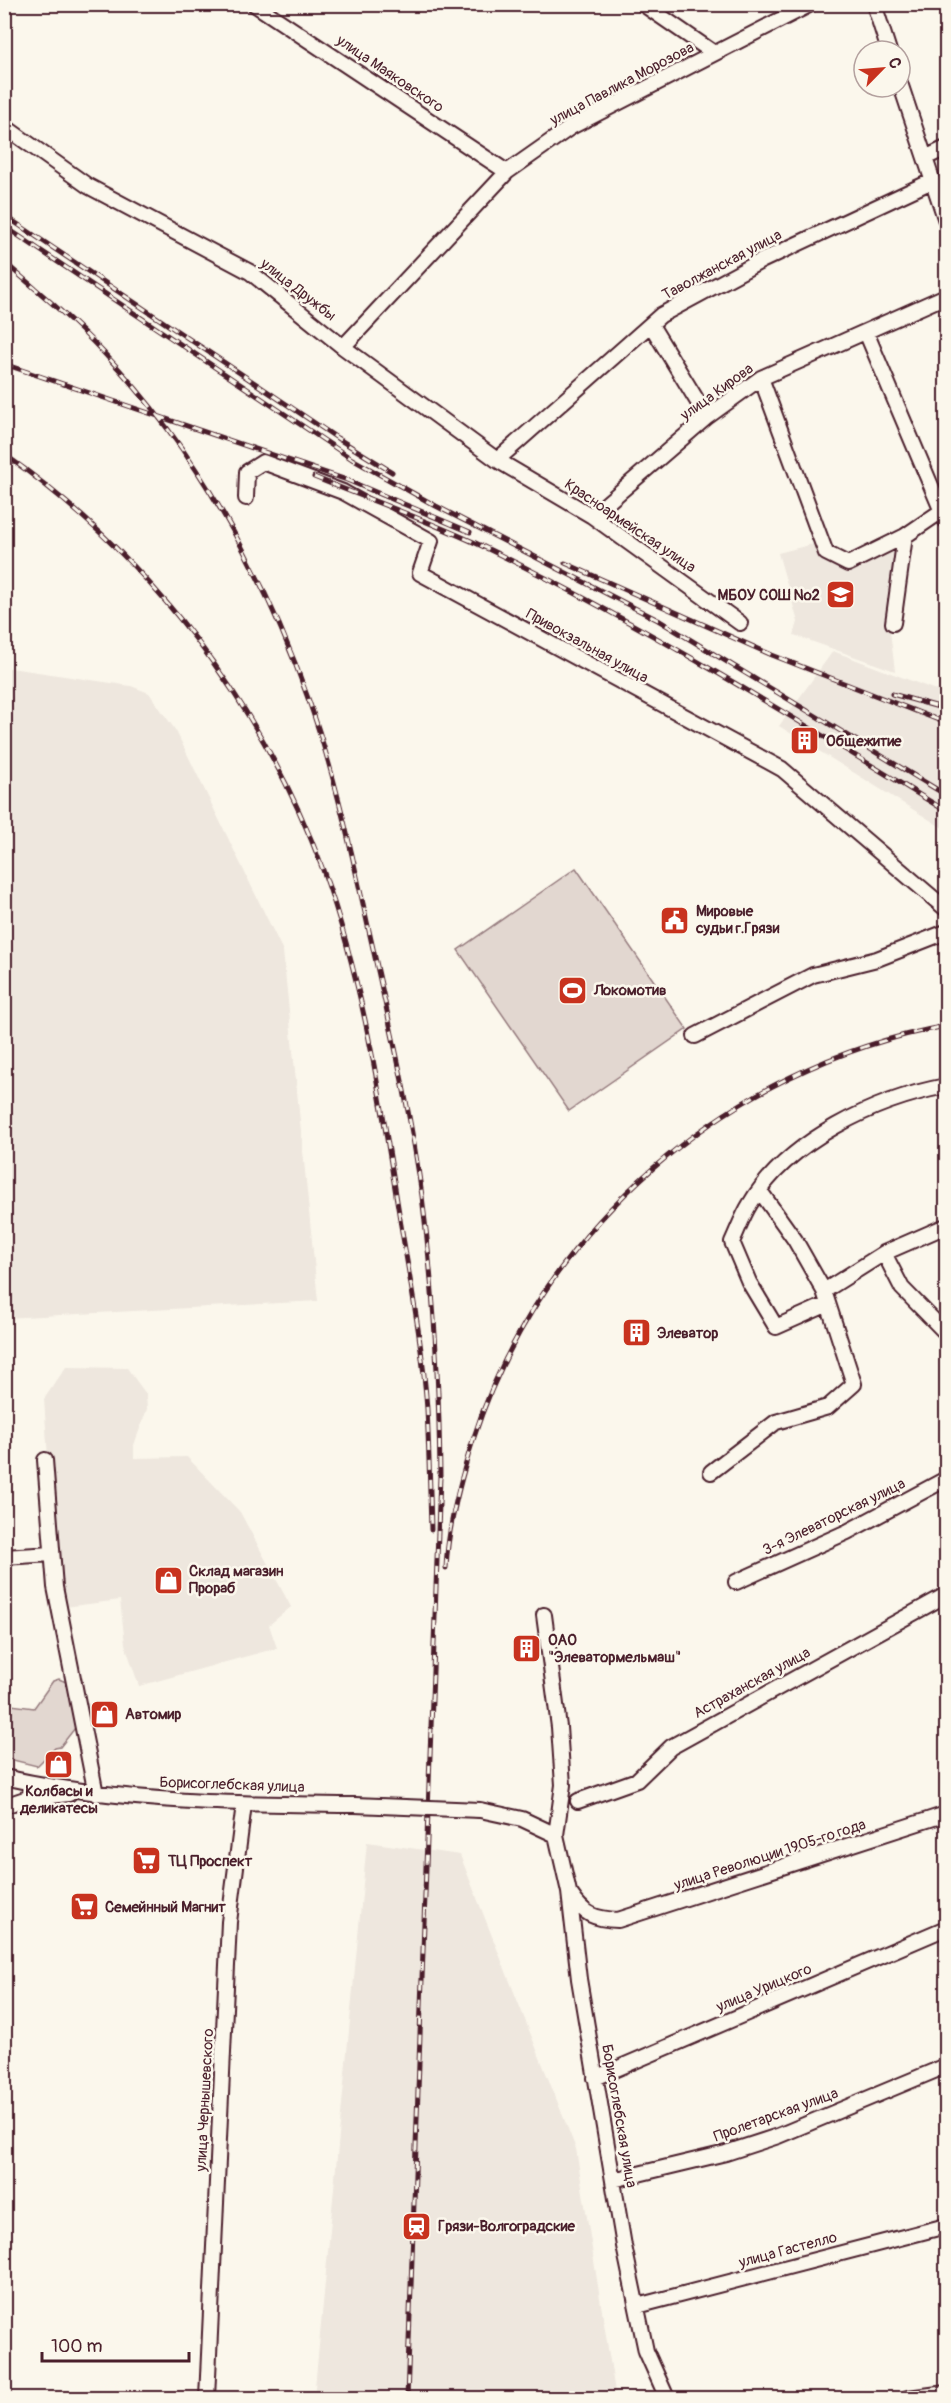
<svg xmlns="http://www.w3.org/2000/svg" width="951" height="2403" font-family="Pangolin,sans-serif">
<style>
.built{fill:#eee7de}
.green{fill:#e2d7d0;stroke:#967b7e;stroke-width:1.5}
.lines{fill:none;stroke-linecap:round;stroke-linejoin:round}
.minor-casing{stroke:#4a1f2b;stroke-width:18}
.minor{stroke:#fbf7ec;stroke-width:14}
.rail-casing{stroke:#4a1f2b;stroke-width:5}
.rail{stroke:#fbf7ec;stroke-width:3;stroke-dasharray:9;stroke-linecap:butt}
.minor-bridge-casing{stroke:#4a1f2b;stroke-width:18;stroke-linecap:butt}
.minor-bridge{stroke:#fbf7ec;stroke-width:14}
.labels{text-anchor:middle;dominant-baseline:central;stroke-width:5;stroke-linejoin:round;paint-order:stroke}
.street-label{font-size:15px;fill:#4a1f2b;stroke:#fbf7ec}
.poi-label{font-size:15px;font-weight:bold;fill:#4a1f2b;stroke:#fbf7ec;text-anchor:start}
</style>
<rect width="100%" height="100%" fill="#fbf7ec"/>
<filter id="ink" filterUnits="userSpaceOnUse"><feTurbulence type="fractalNoise" baseFrequency=".0167" numOctaves="2"/><feDisplacementMap in="SourceGraphic" scale="12" xChannelSelector="R" yChannelSelector="G"/><feConvolveMatrix kernelMatrix="1 2 1 2 8 2 1 2 1" color-interpolation-filters="sRGB"/></filter>
<g filter="url(#ink)">
<path class="built" d="M900,543L889,623L895,671L794,635L798,622L778,553L813,544L821,555L848,568Z
M833,651L946,694V830L779,726Z
M4,667L131,686L149,693L176,731L283,951L318,1301L5,1318Z
M66,1367L127,1368L146,1394L147,1409L134,1445V1458L187,1457L240,1512L291,1607L269,1625L277,1648L139,1686L125,1644L120,1600L65,1607L55,1561L44,1399Z
M367,1842L460,1855L576,2149L616,2398H314Z"/>
<path class="green" d="M576,868L687,1029L569,1111L458,950Z
M59,1679L66,1682L76,1721L75,1728L60,1747L55,1748L37,1766L5,1758L4,1704L34,1708L53,1681Z"/>
<g class="lines">
<defs>
<path id="minor" d="M254,4L507,172
M643,4L714,53
M874,4L889,51
M900,83L946,221
M4,126L88,186L250,272L343,347L497,460L592,516L740,623
M927,157L946,148
M651,325L707,417
M866,332L946,521
M343,347L507,172L571,127L811,4
M761,378L826,553L848,564L905,536L946,508
M497,460L661,315L761,261L932,181
M246,498L247,472L263,462L343,492L431,541L420,573L782,769L946,909
M592,516L707,417L761,378L946,296
M893,623L905,536
M695,1036L813,975L877,959L946,932
M884,1253L902,1288L946,1333
M824,1291L884,1253L946,1226
M828,1304L776,1327L749,1282L732,1242C738,1229 743,1215 750,1204C788,1140 876,1099 946,1086
M45,1460L55,1587L96,1794
M711,1472L776,1422L828,1407L854,1384L824,1291L795,1240L760,1191
M4,1557L52,1554
M736,1582L847,1532L946,1479
M544,1615L559,1727L563,1785L556,1835
M4,1777C120,1803 238,1804 355,1805
M578,1801L637,1780L671,1747L946,1595
M4,1806L25,1799L69,1794
M480,1810L522,1819L556,1835L569,1892L579,1979L624,2246L646,2351L667,2398
M571,1895C584,1915 595,1919 618,1920L946,1814
M595,2078L946,1928
M613,2180L726,2153L778,2136L946,2066
M637,2306L946,2226
M207,2398L229,1922L244,1804
M908,2398L946,2393"/>
</defs>
<use href="#minor" class="minor-casing"/>
<use href="#minor" class="minor"/>
<defs>
<path id="rail" d="M4,215L337,438L392,472
M4,226L352,459L436,506L658,620L946,795
M4,262C38,291 73,320 103,352C196,449 265,575 309,701C338,783 355,869 374,953C392,1034 411,1114 422,1196C434,1289 439,1382 440,1476L407,2398
M4,364L347,480L470,532
M4,454C149,556 262,704 323,870C360,972 378,1081 395,1188C406,1261 422,1335 427,1409C429,1450 430,1490 431,1530
M314,477C370,500 427,520 482,546C643,624 794,718 946,811
M565,563L772,655L946,723
M892,694L946,709
M446,1568C448,1525 460,1481 473,1440C540,1228 729,1065 946,1026"/>
</defs>
<use href="#rail" class="rail-casing"/>
<use href="#rail" class="rail"/>
<defs>
<path id="minor-bridge" d="M355,1805L480,1810"/>
</defs>
<use href="#minor-bridge" class="minor-bridge-casing"/>
<use href="#minor-bridge" class="minor-bridge"/>
</g>
</g>
<defs>
<symbol id="school-square" viewBox="-11 -11 22 22"><rect x="-9" y="-9" width="18" height="18" rx="4" fill="#c8321e" stroke="#fbf7ec"/><path d="M0-5L7-2L0 1L-7-2ZM-4 1L0 2.5L4 1V4Q0 6-4 4Z" fill="#fff"/></symbol>
<symbol id="building-square" viewBox="-11 -11 22 22"><rect x="-9" y="-9" width="18" height="18" rx="4" fill="#c8321e" stroke="#fbf7ec"/><path d="M-4-6H4V6H1V3H-1V6H-4ZM-2.5-4.3h1.7v1.8h-1.7ZM.8-4.3h1.7v1.8H.8ZM-2.5-1h1.7V.8h-1.7ZM.8-1h1.7V.8H.8Z" fill="#fff"/></symbol>
<symbol id="civic-square" viewBox="-11 -11 22 22"><rect x="-9" y="-9" width="18" height="18" rx="4" fill="#c8321e" stroke="#fbf7ec"/><path d="M-.6-6.5H3V-4.5H.6V-3L4-1V1h2V6H-6V1h2V-1L-.6-3ZM-1.2 2.5V6h2.4V2.5Z" fill="#fff"/></symbol>
<symbol id="stadium-square" viewBox="-11 -11 22 22"><rect x="-9" y="-9" width="18" height="18" rx="4" fill="#c8321e" stroke="#fbf7ec"/><path d="M0-5a6.5 5 0 1 0 0 10a6.5 5 0 1 0 0-10ZM-3.5-1.8h7v3.6h-7Z" fill="#fff"/></symbol>
<symbol id="shop-square" viewBox="-11 -11 22 22"><rect x="-9" y="-9" width="18" height="18" rx="4" fill="#c8321e" stroke="#fbf7ec"/><path d="M-5-2.5h2.3a2.7 3.5 0 0 1 5.4 0H5L5.5 6h-11ZM-1.5-2.5h3a1.5 2.3 0 0 0-3 0Z" fill="#fff"/></symbol>
<symbol id="supermarket-square" viewBox="-11 -11 22 22"><rect x="-9" y="-9" width="18" height="18" rx="4" fill="#c8321e" stroke="#fbf7ec"/><path d="M-6-5.5h2.5l.6 2H6L4.5 2H-2.5L-4.4-4H-6ZM-1.5 3.2a1.3 1.3 0 1 0 .1 0ZM3 3.2a1.3 1.3 0 1 0 .1 0Z" fill="#fff"/></symbol>
<symbol id="station-square" viewBox="-11 -11 22 22"><rect x="-9" y="-9" width="18" height="18" rx="4" fill="#c8321e" stroke="#fbf7ec"/><path d="M-3-6H3Q5-6 5-4V2Q5 4 3 4L4.5 6H3L1.5 4h-3L-3 6H-4.5L-3 4Q-5 4-5 2V-4Q-5-6-3-6ZM-3.5-4v3h7v-3ZM-3.5 1v1.5H-2V1ZM2 1v1.5H3.5V1Z" fill="#fff"/></symbol>
</defs>
<g fill-rule="evenodd">
<use href="#school-square" x="824" y="578" width="33" height="33"/>
<use href="#building-square" x="788" y="724" width="33" height="33"/>
<use href="#civic-square" x="658" y="904" width="33" height="33"/>
<use href="#stadium-square" x="556" y="974" width="33" height="33"/>
<use href="#building-square" x="620" y="1316" width="33" height="33"/>
<use href="#shop-square" x="152" y="1564" width="33" height="33"/>
<use href="#building-square" x="510" y="1632" width="33" height="33"/>
<use href="#shop-square" x="88" y="1698" width="33" height="33"/>
<use href="#shop-square" x="42" y="1748" width="33" height="33"/>
<use href="#supermarket-square" x="130" y="1844" width="33" height="33"/>
<use href="#supermarket-square" x="68" y="1890" width="33" height="33"/>
<use href="#station-square" x="400" y="2210" width="33" height="33"/>
</g>
<g class="labels">
<g class="street-label">
<text transform="translate(390 74) rotate(34)">улица Маяковского</text>
<text transform="translate(622 84) rotate(-28)">улица Павлика Морозова</text>
<text transform="translate(722 265) rotate(-28)">Таволжанская улица</text>
<text transform="translate(298 290) rotate(38)">улица Дружбы</text>
<text transform="translate(717 392) rotate(-36)">улица Кирова</text>
<text transform="translate(630 526) rotate(34)">Красноармейская улица</text>
<text transform="translate(587 646) rotate(29)">Привокзальная улица</text>
<text transform="translate(834 1517) rotate(-26)">3-я Элеваторская улица</text>
<text transform="translate(752 1683) rotate(-29)">Астраханская улица</text>
<text transform="translate(232 1785) rotate(2)">Борисоглебская улица</text>
<text transform="translate(770 1855) rotate(-18)">улица Революции 1905-го года</text>
<text transform="translate(764 1988) rotate(-23)">улица Урицкого</text>
<text transform="translate(205 2100) rotate(-87)">улица Чернышевского</text>
<text transform="translate(776 2115) rotate(-20)">Пролетарская улица</text>
<text transform="translate(619 2116) rotate(80)">Борисоглебская улица</text>
<text transform="translate(788 2250) rotate(-15)">улица Гастелло</text>
</g>
<g class="poi-label">
<text x="820" y="595" text-anchor="end">МБОУ СОШ №2</text>
<text x="826" y="741">Общежитие</text>
<text x="696" y="911">Мировые<tspan x="696" dy="17">судьи г.Грязи</tspan></text>
<text x="594" y="990">Локомотив</text>
<text x="657" y="1333">Элеватор</text>
<text x="189" y="1571">Склад магазин<tspan x="189" dy="17">Прораб</tspan></text>
<text x="548" y="1640">ОАО<tspan x="548" dy="17">"Элеватормельмаш"</tspan></text>
<text x="125" y="1714">Автомир</text>
<text x="59" y="1791" text-anchor="middle">Колбасы и<tspan x="59" dy="17">деликатесы</tspan></text>
<text x="168" y="1861">ТЦ Проспект</text>
<text x="105" y="1907">Семейнный Магнит</text>
<text x="438" y="2226">Грязи-Волгоградские</text>
</g>
</g>
<rect width="951" height="2403" fill="none" stroke="#fbf7ec" stroke-width="24"/>
<rect x="12" y="12" width="927" height="2379" fill="none" stroke="#4a1f2b" stroke-width="2" filter="url(#ink)"/>
<g transform="translate(882 69) rotate(65)"><circle r="28" fill="#fbf7ec" stroke="#b4a19f" stroke-width="1.5"/>
<path d="M0-4.5L10 22L0 15L-10 22Z" fill="#c8321e"/>
<text y="-9" font-size="16" font-weight="bold" text-anchor="middle" fill="#4a1f2b">С</text>
</g>
<path d="M42 2352v9h147v-9" fill="none" stroke="#4a1f2b" stroke-width="3"/>
<text x="51" y="2352" font-size="18" fill="#4a1f2b" stroke="#fbf7ec" stroke-width="4.5" paint-order="stroke">100 m</text>
</svg>
